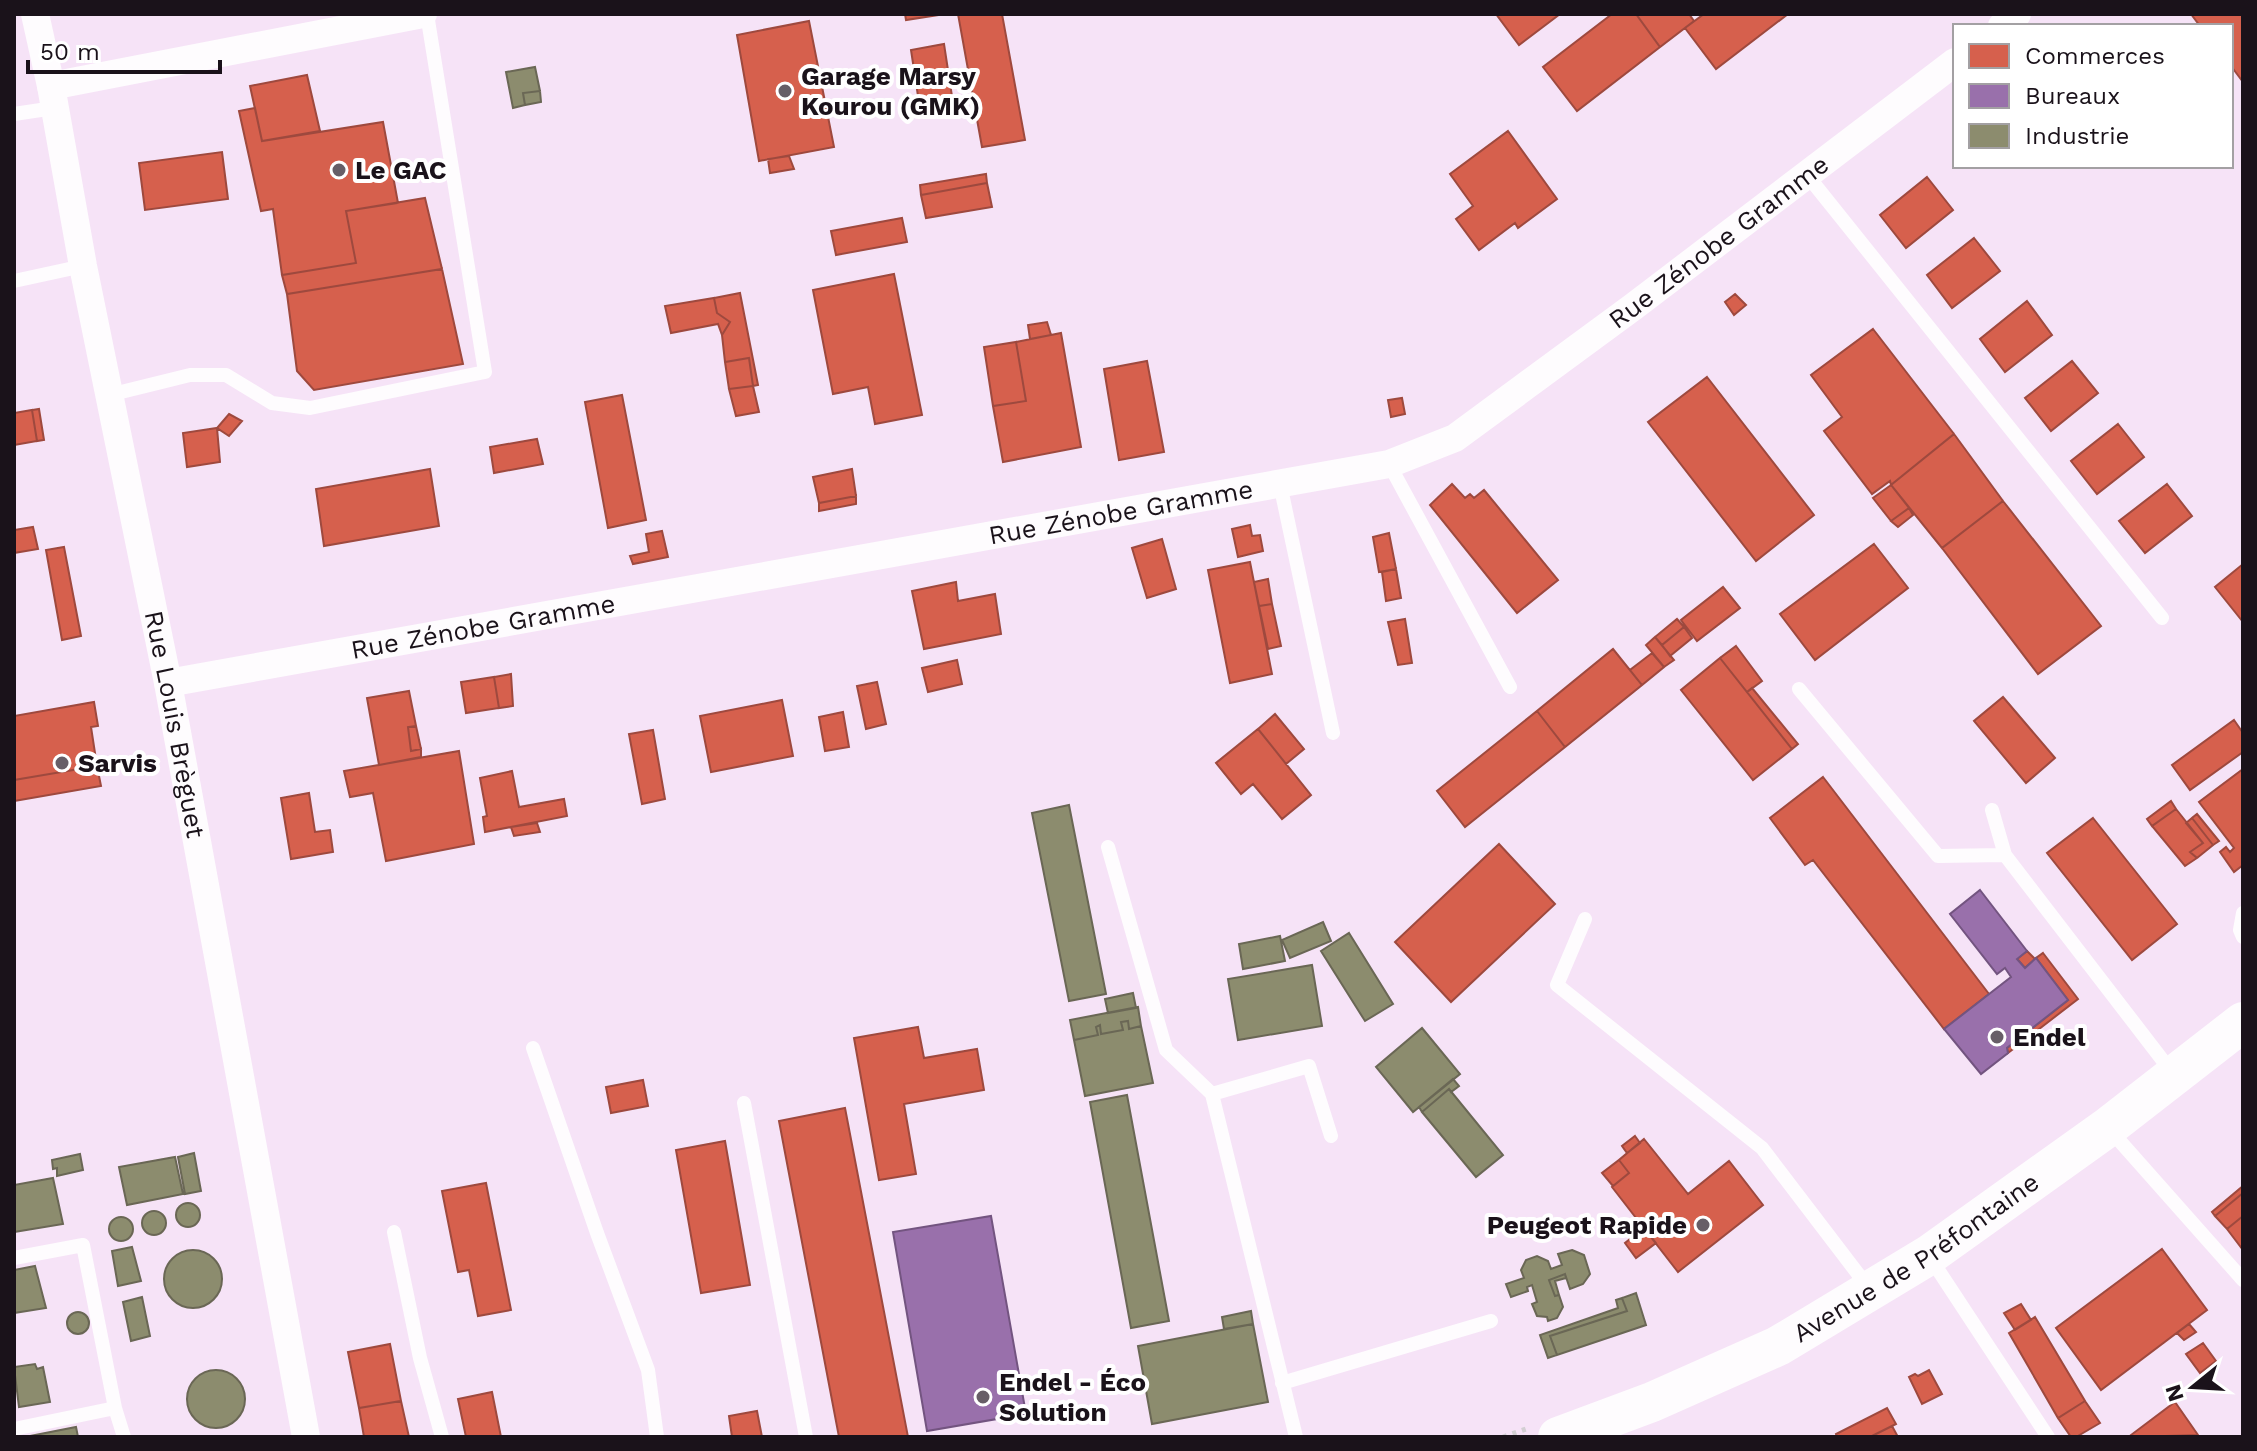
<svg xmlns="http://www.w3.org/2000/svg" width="2257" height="1451" font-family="'Work Sans',sans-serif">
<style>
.built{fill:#f6e3f7;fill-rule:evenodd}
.shops{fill:#d6604d;stroke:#9e493e;stroke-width:2}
.offices{fill:#9970ab;stroke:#735480;stroke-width:2}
.industry{fill:#8c8c6e;stroke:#6a6755;stroke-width:2}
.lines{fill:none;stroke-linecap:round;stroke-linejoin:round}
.path{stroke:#d3cfd3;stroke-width:5;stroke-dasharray:4 6;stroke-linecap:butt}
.lane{stroke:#fefcfe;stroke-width:14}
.street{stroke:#fefcfe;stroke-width:28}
.secondary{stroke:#fefcfe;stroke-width:40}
.poi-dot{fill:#675e67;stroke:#fff;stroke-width:3}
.labels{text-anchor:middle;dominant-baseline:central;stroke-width:8;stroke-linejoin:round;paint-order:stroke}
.poi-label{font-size:26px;font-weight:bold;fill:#1a121a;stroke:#fff;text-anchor:start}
.street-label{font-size:26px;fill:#1a121a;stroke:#fff}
</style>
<rect width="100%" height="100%" fill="#f6ebf7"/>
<path class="built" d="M14,14H2243V1437H14ZM1955,26H2231V166H1955Z"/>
<path class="shops" d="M905,14H945L906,20Z
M958,14H1002L1025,140L982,147Z
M1496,14H1560L1519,45Z
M1612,14H1636L1660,47L1577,111L1543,67Z
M1636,14H1689L1694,21L1660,47Z
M1704,14H1788L1716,69L1685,28Z
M2191,14H2243V82L2231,66V26H2200Z
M809,21L834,147L759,161L737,35Z
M944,44L953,103L920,109L911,50Z
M307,75L320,131L262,141L250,86Z
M255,108L262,141L383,122L398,203L346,211L356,263L282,275L273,209L261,211L239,111Z
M1508,131L1557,199L1518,228L1515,223L1479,250L1456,219L1473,206L1450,174Z
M222,152L228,199L145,210L139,163Z
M789,156L794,169L770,173L768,159Z
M986,174L987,183L921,195L920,185Z
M1927,177L1953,210L1906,248L1880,215Z
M987,183L992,207L926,218L921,195Z
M425,198L442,269L287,294L282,275L356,263L346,211Z
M902,218L907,242L836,255L831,231Z
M1974,238L2000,271L1952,308L1927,275Z
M442,269L463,364L314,390L297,371L287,294Z
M894,274L922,415L875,424L868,387L833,394L813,290Z
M740,293L758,385L753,386L749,358L725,362L722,335L730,322L717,313L714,298Z
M1735,294L1746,305L1734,315L1725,302Z
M714,298L717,313L730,322L722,335L718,324L671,333L665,306Z
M2027,301L2052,335L2005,372L1980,339Z
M1047,322L1051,335L1030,339L1028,325Z
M1873,329L1954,434L1891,485L1890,481L1872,494L1824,431L1842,417L1811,375Z
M1061,333L1081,447L1003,462L993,406L1026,401L1016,342Z
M1016,342L1026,401L993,406L984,347Z
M749,358L753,386L729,389L725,362Z
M1147,361L1164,452L1119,460L1104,369Z
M2072,361L2098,393L2051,431L2025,398Z
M1707,377L1814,515L1756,561L1648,422Z
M753,386L759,412L736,416L729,389Z
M622,395L646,520L608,528L585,402Z
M1402,398L1405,414L1391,417L1388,400Z
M39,409L44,440L37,441L32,410Z
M32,410L37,441L14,445V413Z
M229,414L242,421L229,436L217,428Z
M2118,424L2144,457L2097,494L2071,461Z
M217,428L220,462L187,467L183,433Z
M1954,434L2003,501L1942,548L1891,485Z
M537,439L543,464L494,473L490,447Z
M430,469L439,526L324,546L316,489Z
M852,469L856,496L819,503L813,477Z
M1452,484L1465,498L1470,494L1474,498L1484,490L1558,580L1517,613L1430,505Z
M2167,484L2192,516L2145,553L2119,521Z
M1891,485L1909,508L1891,521L1873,498Z
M856,496V504L819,511V503Z
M2003,501L2101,626L2038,674L1942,548Z
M1909,508L1913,515L1898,527L1891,521Z
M1250,525L1252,536L1260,535L1263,551L1238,557L1232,529Z
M33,527L38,549L14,553V530Z
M662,531L668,557L633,564L630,556L649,552L646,534Z
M1389,533L1396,569L1379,572L1373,537Z
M1162,539L1176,589L1147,598L1132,548Z
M1874,544L1908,588L1815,660L1780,614Z
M64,547L81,636L62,640L46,550Z
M1250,562L1272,674L1230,683L1208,570Z
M2243,564V622L2215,587Z
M1396,569L1401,598L1386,601L1382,572Z
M1268,579L1272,604L1259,606L1254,582Z
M956,582L958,601L995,594L1001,634L924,649L912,591Z
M1723,587L1740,608L1697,641L1681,620Z
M1272,604L1281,646L1268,649L1259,606Z
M1405,619L1412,663L1398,665L1388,622Z
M1677,619L1684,627L1662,645L1655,637Z
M1684,627L1692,638L1670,656L1662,645Z
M1655,637L1674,660L1664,667L1646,645Z
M1736,646L1762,681L1747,692L1720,658Z
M1613,649L1642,685L1565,747L1537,711Z
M1652,653L1664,667L1642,685L1630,670Z
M1720,658L1792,749L1753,780L1681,690Z
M957,660L962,684L928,692L922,668Z
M511,674L513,706L499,708L494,677Z
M494,677L499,708L466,713L461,682Z
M877,682L886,724L866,729L857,686Z
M1752,688L1798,744L1792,749L1747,692Z
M409,691L416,726L408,727L411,751L421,749V757L379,765L367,698Z
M2003,697L2055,758L2026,783L1974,721Z
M782,700L793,756L711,772L700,716Z
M94,702L98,726L91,727L97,766L14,780V716Z
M1537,711L1565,747L1465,827L1437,791Z
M843,712L849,747L825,751L819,717Z
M1275,714L1304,749L1286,764L1258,729Z
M2234,720L2243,733V752L2190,790L2172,765Z
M416,726L421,749L411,751L408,727Z
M1258,729L1311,795L1282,819L1253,784L1241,794L1216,763Z
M653,730L665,799L642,804L629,734Z
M459,751L474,844L386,861L373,793L350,797L344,771Z
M97,766L101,786L14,801V780Z
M2243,769V865L2234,872L2220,852L2226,847L2230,852L2234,848L2199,802Z
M512,771L519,807L564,799L567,816L485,832L483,817L487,816L480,778Z
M1823,777L1989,994L1944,1029L1813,860L1805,865L1770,818Z
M309,793L315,832L330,830L333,852L291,859L281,798Z
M2171,801L2176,809L2152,826L2147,819Z
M2176,809L2203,843L2190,852L2197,858L2185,866L2152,826Z
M2197,814L2219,841L2213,845L2192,818Z
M2093,818L2177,924L2132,960L2047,853Z
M2192,818L2213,845L2197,858L2190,852L2203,843L2186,823Z
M537,823L540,832L514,836L511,827Z
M1499,844L1555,904L1451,1002L1395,942Z
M2027,951L2035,959L2025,968L2017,959Z
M2043,953L2078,999L2008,1053L2007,1048L2068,1000L2036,958Z
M918,1027L924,1058L977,1049L984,1090L904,1104L916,1174L879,1180L854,1038Z
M643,1080L648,1106L611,1113L606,1087Z
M845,1108L908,1437H839L779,1121Z
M1635,1136L1640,1143L1627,1153L1622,1146Z
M1644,1139L1688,1194L1729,1161L1763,1205L1678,1272L1612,1187L1629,1173L1619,1160Z
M725,1141L750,1285L701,1293L676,1150Z
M1619,1160L1629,1173L1613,1186L1602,1173Z
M486,1183L511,1310L478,1316L469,1270L458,1272L442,1191Z
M2243,1186V1193L2215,1216L2212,1212Z
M2243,1193V1216L2227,1229L2215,1216Z
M2243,1216V1250L2227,1229Z
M1644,1228L1656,1243L1636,1258L1625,1243Z
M2162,1249L2207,1310L2101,1390L2056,1328Z
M2021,1304L2031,1320L2015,1330L2004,1313Z
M2035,1317L2085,1401L2058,1418L2009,1333Z
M2189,1324L2196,1332L2184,1340L2177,1333Z
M2203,1343L2216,1361L2200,1373L2186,1354Z
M390,1344L401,1401L359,1408L348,1352Z
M1929,1370L1942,1394L1922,1404L1909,1377L1915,1374L1918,1376Z
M492,1392L501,1437H466L458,1399Z
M401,1401L409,1437H364L359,1408Z
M2085,1401L2100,1423L2076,1437H2071L2058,1418Z
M2175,1402L2198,1435L2133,1437L2131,1435Z
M1887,1408L1896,1424L1870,1437H1837L1836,1434Z
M757,1411L762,1437H732L729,1416Z
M1892,1426L1898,1437H1870Z"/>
<path class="offices" d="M1980,890L2027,951L2017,959L2025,968L2036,958L2068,1000L2007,1048L2008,1053L1981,1074L1944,1029L2011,977L2005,968L1997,974L1950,914Z
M991,1216L1026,1414L927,1431L893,1232Z"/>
<path class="industry" d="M535,67L540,91L523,93L525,105L513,108L506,72Z
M540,91L541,102L525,105L523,93Z
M1069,805L1106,994L1069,1001L1032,813Z
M1323,922L1331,941L1290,958L1282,940Z
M1349,933L1393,1004L1365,1021L1321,951Z
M1280,936L1285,961L1243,969L1239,944Z
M1312,965L1322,1026L1238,1040L1228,979Z
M1133,993L1136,1008L1108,1013L1105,999Z
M1138,1007L1141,1026L1129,1029L1128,1021L1121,1022L1123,1030L1101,1034L1100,1025L1096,1027L1098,1035L1074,1040L1070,1020Z
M1128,1021L1129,1029L1141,1026L1153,1083L1085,1096L1074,1040L1098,1035L1096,1027L1100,1025L1101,1034L1123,1030L1121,1022Z
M1422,1028L1460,1074L1413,1112L1376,1067Z
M1453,1079L1459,1086L1451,1092L1449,1089L1422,1112L1419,1107Z
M1449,1089L1503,1155L1476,1177L1422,1112Z
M1127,1095L1169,1321L1131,1328L1090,1102Z
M194,1153L201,1191L185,1194L178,1157Z
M80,1154L83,1170L57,1176V1168L53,1169L52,1160Z
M175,1157L183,1194L127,1205L119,1167Z
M53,1178L63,1224L14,1232V1185Z
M176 1215a12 12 0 1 1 24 0a12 12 0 1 1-24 0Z
M142 1223a12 12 0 1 1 24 0a12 12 0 1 1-24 0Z
M109 1229a12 12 0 1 1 24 0a12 12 0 1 1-24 0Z
M132,1247L141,1281L118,1286L112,1251Z
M1572,1250L1584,1255L1590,1274L1583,1284L1570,1289L1565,1274L1549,1280L1555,1296L1559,1295L1563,1307L1557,1318L1548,1321L1547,1317L1537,1316L1532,1304L1537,1302L1532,1285L1527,1287L1528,1291L1511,1297L1506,1284L1524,1278L1521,1270L1526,1260L1537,1256L1548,1261L1551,1269L1562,1265L1558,1254Z
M164 1279a29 29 0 1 1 58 0a29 29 0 1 1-58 0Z
M35,1266L46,1308L14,1313V1270Z
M1565,1274L1566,1278L1555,1281L1559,1295L1555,1296L1549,1280Z
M1636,1293L1646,1325L1557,1355L1550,1336L1627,1311L1622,1298Z
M142,1297L150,1336L131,1341L123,1302Z
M1622,1298L1627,1311L1550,1336L1557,1355L1548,1358L1540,1335L1618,1308L1616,1300Z
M1251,1311L1253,1324L1224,1329L1222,1317Z
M67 1323a11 11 0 1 1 22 0a11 11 0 1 1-22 0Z
M1253,1324L1268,1402L1152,1424L1138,1346Z
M35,1364L37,1369L43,1367L50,1402L19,1407L14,1367Z
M187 1399a29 29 0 1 1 58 0a29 29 0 1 1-58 0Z
M76,1427L78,1437H25Z"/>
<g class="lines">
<path class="path" d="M1503,1437L1529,1428"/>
<path class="lane" d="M14,114L54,108
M1807,175L2162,618
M14,281L83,266
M109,395L190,375H226L272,403L310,408L485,372L427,14
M1389,464L1510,687
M1280,484L1333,733
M1799,689L1938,856L2005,855L2174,1075
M1992,810L2005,855
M1108,847L1166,1050L1212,1094
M2243,913L2240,930L2243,937
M1585,919L1557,985L1762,1148L1868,1287
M533,1048L597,1233L648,1370L657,1437
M744,1103L806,1437
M2110,1130L2243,1280
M394,1232L420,1358L442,1437
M1929,1256L2048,1437
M14,1258L83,1245L115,1408L124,1437
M1282,1383L1491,1321
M14,1429L115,1408
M1296,1437L1212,1094L1309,1066L1331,1136"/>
<g class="street">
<path id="s1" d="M35,14L51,86L83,266L168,683L306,1437"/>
<path d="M2002,26L2017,14"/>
<path d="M51,86L423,14"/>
<path id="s2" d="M168,683L1389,464L1455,438L1633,307L1955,62"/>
</g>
<path class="secondary" id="s3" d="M1558,1437L1652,1402L1778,1346L1929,1255L2108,1127L2243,1022"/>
</g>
<g class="poi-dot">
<circle cx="785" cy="91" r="8"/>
<circle cx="339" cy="170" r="8"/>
<circle cx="62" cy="763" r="8"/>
<circle cx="1997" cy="1037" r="8"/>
<circle cx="1703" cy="1225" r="8"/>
<circle cx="983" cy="1397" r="8"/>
</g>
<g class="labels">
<g class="poi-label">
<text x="801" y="76">Garage Marsy<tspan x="801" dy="30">Kourou (GMK)</tspan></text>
<text x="355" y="170">Le GAC</text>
<text x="78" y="763">Sarvis</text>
<text x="2013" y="1037">Endel</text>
<text x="1687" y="1225" text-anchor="end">Peugeot Rapide</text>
<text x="999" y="1382">Endel - Éco<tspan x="999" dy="30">Solution</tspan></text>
</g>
<g class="street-label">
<text stroke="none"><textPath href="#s2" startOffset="1640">Rue Zénobe Gramme</textPath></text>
<text stroke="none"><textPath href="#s2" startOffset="968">Rue Zénobe Gramme</textPath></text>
<text stroke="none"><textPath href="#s2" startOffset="320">Rue Zénobe Gramme</textPath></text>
<text stroke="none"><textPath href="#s1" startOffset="724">Rue Louis Brèguet</textPath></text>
<text stroke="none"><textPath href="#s3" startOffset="402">Avenue de Préfontaine</textPath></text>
</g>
</g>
<rect width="2257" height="1451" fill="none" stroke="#1a121a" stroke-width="32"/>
<rect x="1953" y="24" width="280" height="144" fill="#ffffff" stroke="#a3a0a3" stroke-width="2"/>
<rect x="1969" y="44" width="40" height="24" fill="#d6604d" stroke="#a3a0a3" stroke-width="2"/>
<text x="2025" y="64" font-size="24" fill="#1a121a">Commerces</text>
<rect x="1969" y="84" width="40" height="24" fill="#9970ab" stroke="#a3a0a3" stroke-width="2"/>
<text x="2025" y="104" font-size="24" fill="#1a121a">Bureaux</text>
<rect x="1969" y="124" width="40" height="24" fill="#8c8c6e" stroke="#a3a0a3" stroke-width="2"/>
<text x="2025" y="144" font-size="24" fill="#1a121a">Industrie</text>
<g transform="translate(2193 1387) rotate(252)" stroke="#ffffff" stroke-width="6" paint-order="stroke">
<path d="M0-6L14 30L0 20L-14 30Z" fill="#1a121a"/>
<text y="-12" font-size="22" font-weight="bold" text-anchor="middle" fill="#1a121a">N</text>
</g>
<path d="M28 60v12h192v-12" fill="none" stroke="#1a121a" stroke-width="4"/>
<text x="40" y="60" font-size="24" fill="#1a121a" stroke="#ffffff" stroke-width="6" paint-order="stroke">50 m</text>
</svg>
